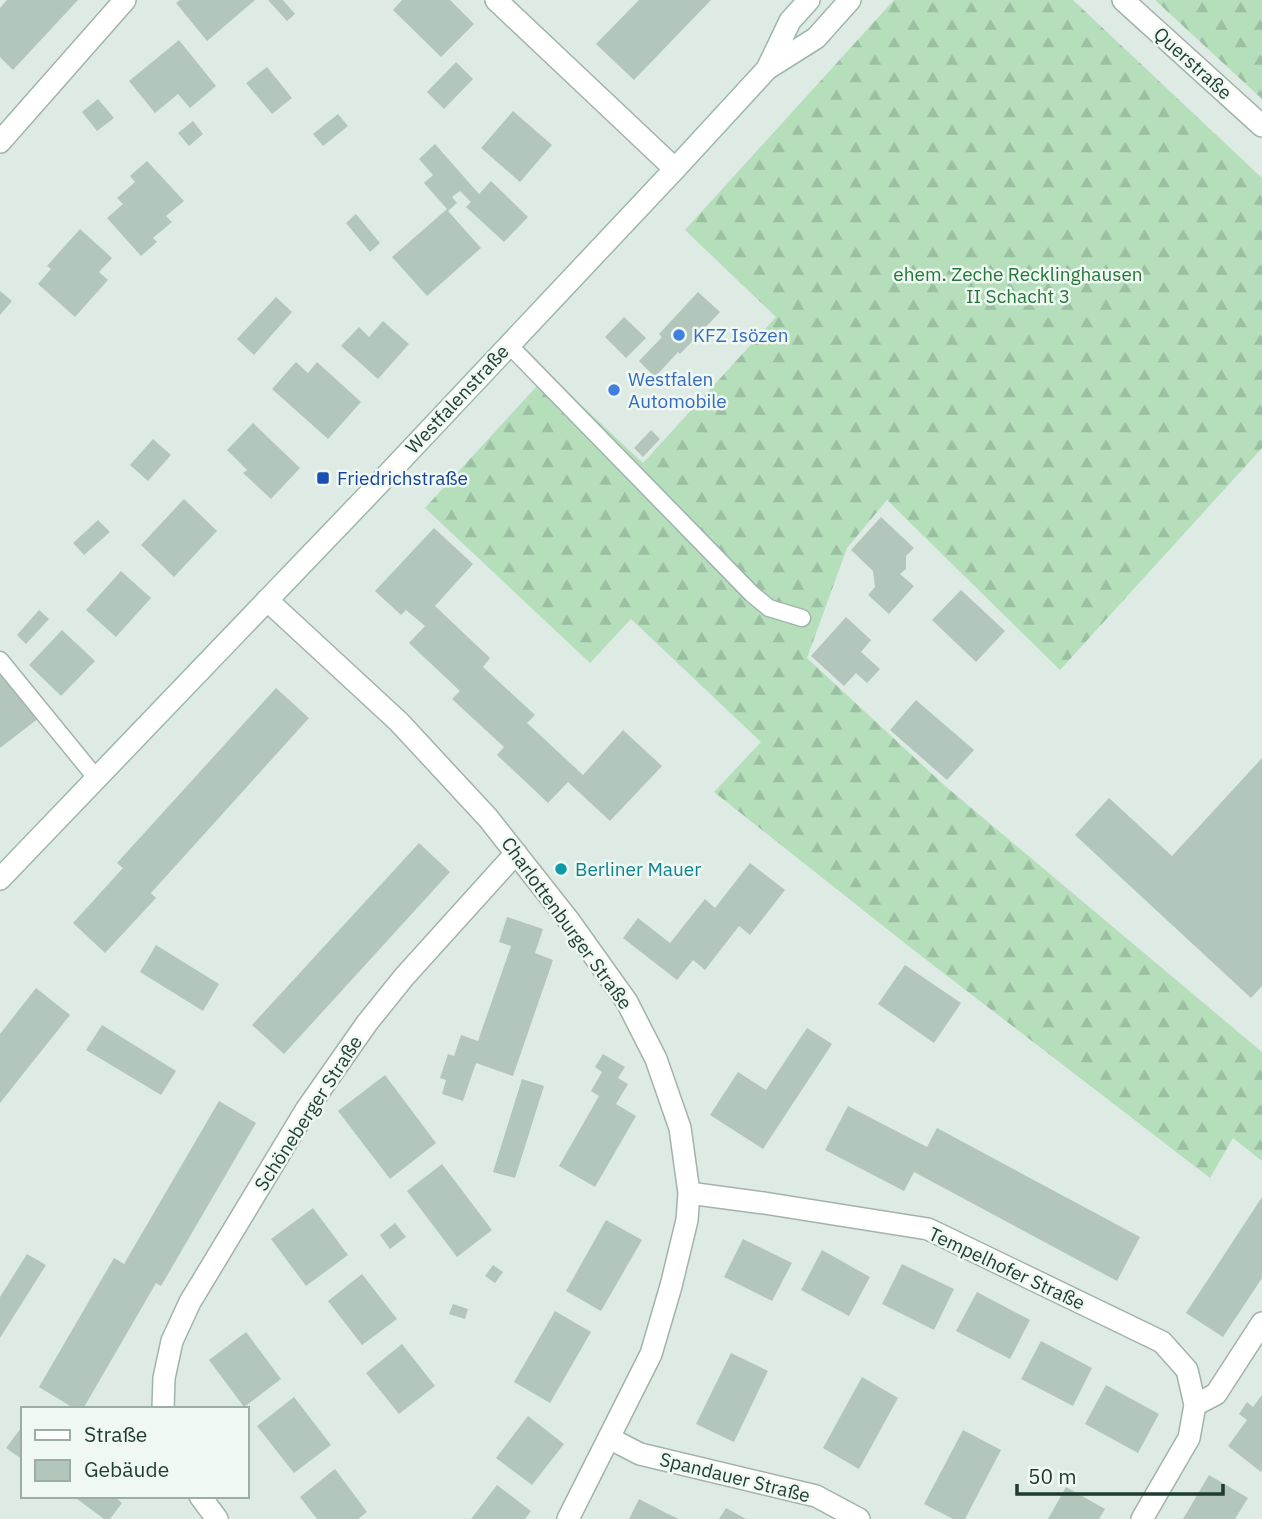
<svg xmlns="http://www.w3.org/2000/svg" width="1262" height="1519" font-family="'IBM Plex Sans',sans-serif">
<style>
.forest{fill:url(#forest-firs)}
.building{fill:#b3c6bc}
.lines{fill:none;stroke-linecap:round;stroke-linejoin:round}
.lane-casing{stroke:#a1b3aa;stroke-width:19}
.street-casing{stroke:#a1b3aa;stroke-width:24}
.secondary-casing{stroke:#9cb8aa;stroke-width:24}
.lane{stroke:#fff;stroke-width:16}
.street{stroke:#fff;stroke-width:21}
.secondary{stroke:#fff;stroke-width:21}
.shop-dot{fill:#3f7fe0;stroke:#eff8f2;stroke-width:2.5}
.transit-dot{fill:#1a4fb4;stroke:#eff8f2;stroke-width:2.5}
.culture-dot{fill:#0f9aa8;stroke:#eff8f2;stroke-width:2.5}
.labels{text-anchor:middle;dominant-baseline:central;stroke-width:5;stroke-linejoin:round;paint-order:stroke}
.street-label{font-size:19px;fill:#1e3c30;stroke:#eff8f2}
.park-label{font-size:19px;fill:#26763a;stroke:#eff8f2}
.shop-label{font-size:19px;fill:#366cbe;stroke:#eff8f2;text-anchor:start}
.transit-label{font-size:19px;fill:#164399;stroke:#eff8f2;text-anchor:start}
.culture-label{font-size:19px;fill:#0d838f;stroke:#eff8f2;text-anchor:start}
</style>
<defs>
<pattern id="forest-firs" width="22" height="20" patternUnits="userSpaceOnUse" patternTransform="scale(1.75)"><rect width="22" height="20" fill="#b5debb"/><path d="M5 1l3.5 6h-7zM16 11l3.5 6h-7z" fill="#9bbfa1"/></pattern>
</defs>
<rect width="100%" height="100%" fill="#deebe4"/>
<path class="forest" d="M894,0H1073L1262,178V448L1060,670L887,500L847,548L807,658L944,785L1262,1052V1161L1233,1138L1210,1178L911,948L714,792L761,742L631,619L590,663L425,508L548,374L643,463L776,317L685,230Z
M1155,0H1262V99Z"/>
<path class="building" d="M7,0H78L13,70L0,57V8Z
M180,0H255L207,41L176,3Z
M268,0H283L295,14L287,21Z
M402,0H450L474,24L441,57L393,10Z
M639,0H711L634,80L596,44Z
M179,40L216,86L190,108L178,94L155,113L129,81Z
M456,62L473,79L444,109L427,92Z
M267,67L292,98L272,114L246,83Z
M98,99L114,118L97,131L82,112Z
M513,111L552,145L520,182L481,148Z
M338,114L348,126L323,146L313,134Z
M193,121L203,134L189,146L178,133Z
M435,144L479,194L491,181L528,217L504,242L466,207L471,202L460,191L452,197L457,203L448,211L481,248L427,296L392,257L447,209L424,183L433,175L419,159Z
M147,161L184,201L166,216L172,222L153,238L157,242L141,256L107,218L123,204L117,198L135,182L130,176Z
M356,214L380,243L370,252L346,223Z
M80,229L112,258L99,272L108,280L75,317L38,284L51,269L47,266Z
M0,291L12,301L0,315Z
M698,292L720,312L680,354L678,352L655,377L639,361L662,337L659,334Z
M276,297L292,312L254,355L237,339Z
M624,317L646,338L626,358L605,337Z
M383,321L409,344L378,379L341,346L359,327L369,337Z
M296,362L308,373L317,362L361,402L328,439L272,389Z
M253,423L300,468L271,499L243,473L247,470L227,450Z
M651,430L660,439L643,457L634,448Z
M153,439L171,455L148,481L130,465Z
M184,499L217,531L174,577L141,545Z
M881,517L914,548L906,556V569L900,574L914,586L889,614L868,595L875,587L873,571L851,550Z
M98,520L110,532L84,555L73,543Z
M434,528L473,564L435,606L490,658L483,667L535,715L527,723L583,775L623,730L662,766L610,821L568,782L548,803L497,755L504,747L452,699L460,691L409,643L425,626L406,610L401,615L375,591Z
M121,571L151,598L116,637L86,610Z
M961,590L1005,631L976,662L932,620Z
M39,610L49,619L26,644L17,635Z
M846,617L871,640L861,652L880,669L867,683L856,673L844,686L811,656Z
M62,630L95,661L61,696L29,665Z
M4,671L39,718L0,748V674Z
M276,688L309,718L151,893L156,898L105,953L73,923L123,868L117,863Z
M916,700L974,750L947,780L890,730Z
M1262,758V986L1251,998L1075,835L1109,798L1172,856Z
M419,843L450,872L284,1054L252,1025Z
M750,863L785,890L750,935L739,926L705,970L693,960L677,980L623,938L638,918L670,943L705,899L715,908Z
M507,917L543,929L535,953L553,960L513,1076L476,1063L463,1101L442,1094L446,1080L440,1078L448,1054L454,1056L461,1035L478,1041L511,946L499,942Z
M156,945L219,984L203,1011L140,972Z
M905,965L961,1003L934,1043L878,1004Z
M36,988L70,1015L0,1103V1034Z
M102,1025L176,1071L161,1095L86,1050Z
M807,1028L832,1044L763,1149L710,1115L738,1072L766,1090Z
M603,1054L625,1067L618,1078L628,1084L616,1104L636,1116L595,1187L559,1166L599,1096L591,1091L602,1072L595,1067Z
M385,1075L436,1143L390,1179L338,1111Z
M522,1079L544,1086L515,1178L493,1172Z
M219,1101L256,1123L161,1286L156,1283L83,1409H75L39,1387L114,1258L124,1264Z
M848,1106L927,1147L937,1128L1140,1237L1117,1281L914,1172L904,1191L825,1150Z
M442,1164L492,1230L457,1257L407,1191Z
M1262,1197V1278L1223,1337L1186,1313Z
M313,1208L348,1255L306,1286L271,1239Z
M606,1220L642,1240L601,1311L566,1291Z
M395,1223L406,1237L390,1249L380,1235Z
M743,1239L792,1263L772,1301L724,1277Z
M822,1250L870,1277L849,1316L801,1290Z
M27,1254L46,1265L0,1338V1297Z
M902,1264L954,1289L934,1330L882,1304Z
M493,1265L503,1272L495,1283L485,1276Z
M362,1274L397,1319L362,1345L328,1301Z
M977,1292L1030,1320L1010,1359L956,1331Z
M453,1304L468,1309L465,1319L449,1314Z
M555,1311L591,1332L550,1403L514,1382Z
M246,1332L281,1379L244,1407L209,1360Z
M1041,1341L1092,1368L1073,1406L1021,1379Z
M402,1344L435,1386L399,1414L366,1373Z
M731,1353L768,1371L734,1442L696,1424Z
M862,1377L898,1398L859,1469L823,1448Z
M1106,1385L1159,1414L1138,1453L1085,1424Z
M1262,1395V1470L1261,1472L1228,1446L1247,1420L1239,1414L1247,1402L1253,1407Z
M294,1397L331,1445L294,1473L257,1426Z
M528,1416L564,1444L532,1485L496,1458Z
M21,1428L23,1430V1460L6,1448Z
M963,1430L1001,1450L965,1519H953L924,1504Z
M335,1469L367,1512L358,1519H317L300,1497Z
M1209,1475L1248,1498L1235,1519H1183Z
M497,1485L531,1511L525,1519H471Z
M1066,1487L1105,1509L1099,1519H1048Z
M73,1496H114L122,1503L110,1519H104Z
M639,1499L666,1513L679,1519H629Z
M726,1508L746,1519H719Z"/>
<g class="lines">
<defs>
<path id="lane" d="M509,345L752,594L769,608L802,618
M0,660L97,779"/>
<path id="street" d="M496,0L675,169
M1123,0L1262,126
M0,142L125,0
M267,600L399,722L488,818L570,922L627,1002L656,1059L680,1128L689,1193L687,1220L671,1286L651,1354L568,1519
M689,1193L764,1203L928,1229L1162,1342L1187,1370L1195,1405L1189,1438L1142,1519
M1195,1405L1216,1394L1262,1323
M163,1409L164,1378L172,1341L190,1302L306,1110L367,1023L404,977L516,853
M609,1438L640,1454L816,1496L859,1519
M200,1496L217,1519"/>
<path id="secondary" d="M767,69L790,21L809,0
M0,879L371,492L675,169L767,69L816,38L850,0"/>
</defs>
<use href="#lane" class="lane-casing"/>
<use href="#street" class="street-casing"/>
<use href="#secondary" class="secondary-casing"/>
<use href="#lane" class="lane"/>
<use href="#street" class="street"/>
<use href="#secondary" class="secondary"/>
</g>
<g class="shop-dot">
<circle cx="679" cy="335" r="7"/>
<circle cx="614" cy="390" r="7"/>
</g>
<rect class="transit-dot" x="316" y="471" width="14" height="14" rx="3.5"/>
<circle class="culture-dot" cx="561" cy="869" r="7"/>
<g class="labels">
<g class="street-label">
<text transform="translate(1193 63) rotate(42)">Querstraße</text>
<text transform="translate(457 399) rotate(-47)">Westfalenstraße</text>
<text transform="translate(567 923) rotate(54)">Charlottenburger Straße</text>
<text transform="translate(308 1113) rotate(-57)">Schöneberger Straße</text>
<text transform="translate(1007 1268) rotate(25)">Tempelhofer Straße</text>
<text transform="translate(735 1477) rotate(14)">Spandauer Straße</text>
</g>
<g class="park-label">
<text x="1018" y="274">ehem. Zeche Recklinghausen<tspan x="1018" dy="22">II Schacht 3</tspan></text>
</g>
<g class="shop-label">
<text x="693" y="335">KFZ Isözen</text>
<text x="628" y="379">Westfalen<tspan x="628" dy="22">Automobile</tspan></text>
</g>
<g class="transit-label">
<text x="337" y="478">Friedrichstraße</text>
</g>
<g class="culture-label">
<text x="575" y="869">Berliner Mauer</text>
</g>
</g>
<rect x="21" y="1407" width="228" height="91" fill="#eff8f2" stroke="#9bada4" stroke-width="2"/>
<rect x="35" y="1430" width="35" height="10" fill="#ffffff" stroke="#9bada4" stroke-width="2"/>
<text x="84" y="1442" font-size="21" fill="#1e3c30">Straße</text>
<rect x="35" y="1460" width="35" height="21" fill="#b3c6bc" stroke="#9bada4" stroke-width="2"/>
<text x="84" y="1477" font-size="21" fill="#1e3c30">Gebäude</text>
<path d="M1017 1484v10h206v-10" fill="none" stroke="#1e3c30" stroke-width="3.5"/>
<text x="1028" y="1484" font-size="21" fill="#1e3c30" stroke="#eff8f2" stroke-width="5" paint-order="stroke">50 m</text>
</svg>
